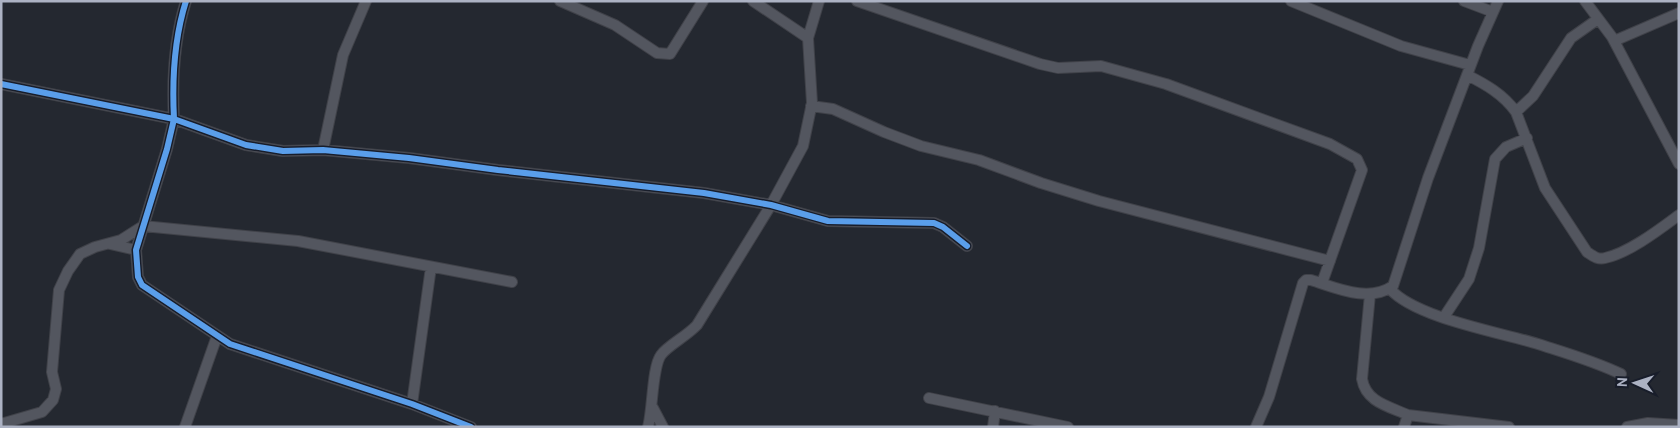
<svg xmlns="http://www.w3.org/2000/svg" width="1680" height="428" font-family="Overpass,sans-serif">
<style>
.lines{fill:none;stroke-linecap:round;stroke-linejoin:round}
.street-casing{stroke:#404249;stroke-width:12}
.street{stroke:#53565f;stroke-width:10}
.cycleway-casing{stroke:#181d2a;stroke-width:9}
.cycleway{stroke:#5a9eea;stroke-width:6}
</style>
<rect width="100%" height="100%" fill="#242830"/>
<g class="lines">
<defs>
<path id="street" d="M186,1C174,39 172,81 174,119L246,145L283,151L323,150L409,158L498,170L704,193L771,205L828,221L934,223L943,227L967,246
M560,1L615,25L657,53L670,54L703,1
M753,1L808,38
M857,1L1040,64L1058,68L1101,66L1166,84L1330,144L1357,159L1362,170L1322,283
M1291,1L1401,46L1470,65
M1464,1L1493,12
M1585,1L1612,37L1679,164
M1614,41L1679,13
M1467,75C1485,84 1503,94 1516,112L1545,188L1587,252C1593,256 1598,260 1605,258C1629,253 1660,229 1679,215
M1,84L174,119L167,149L136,250L138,277L142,285L230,344L412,404L471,427
M811,106L833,109L884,132L921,146L979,160L1041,183L1099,201L1330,261
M1516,112L1533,96L1571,38L1598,19
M323,150L343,55L366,1
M110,244L136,250
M1390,289C1416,318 1499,332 1538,344C1566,353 1594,361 1621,374
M1370,294L1362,379C1366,402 1388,406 1408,415L1404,427
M1444,317L1469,279L1479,248L1495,159L1506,147L1527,138
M929,398L1068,427
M412,404L431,267
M653,408L663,427
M1408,415L1509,427
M1,424L42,412L53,400L56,389L52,372L59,290L68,271L80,254L95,247L121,240L143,226L298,241L512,282
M185,427L217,336
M648,427C653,409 652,367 661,355C667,346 687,336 697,325L771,205L803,146L812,103L808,38L819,1
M993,427L995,411
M1256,427L1269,397L1303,283L1306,280H1311C1337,288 1368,303 1393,286L1428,178L1478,46L1498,1
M1627,427L1648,423L1679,425"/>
</defs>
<use href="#street" class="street-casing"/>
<use href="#street" class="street"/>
<defs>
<path id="cycleway" d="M186,1C174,39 172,81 174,119L246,145L283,151L323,150L409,158L498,170L704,193L771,205L828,221L934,223L943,227L967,246
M1,84L174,119L167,149L136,250L138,277L142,285L230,344L412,404L471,427"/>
</defs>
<use href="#cycleway" class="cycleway-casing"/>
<use href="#cycleway" class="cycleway"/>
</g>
<rect width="1680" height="428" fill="none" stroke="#acb2c3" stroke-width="5"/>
<g transform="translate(1635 383) rotate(273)" stroke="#181d2a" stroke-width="4" paint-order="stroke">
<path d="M0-4L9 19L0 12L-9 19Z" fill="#acb2c3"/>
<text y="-8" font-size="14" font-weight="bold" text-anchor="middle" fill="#acb2c3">N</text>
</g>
</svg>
